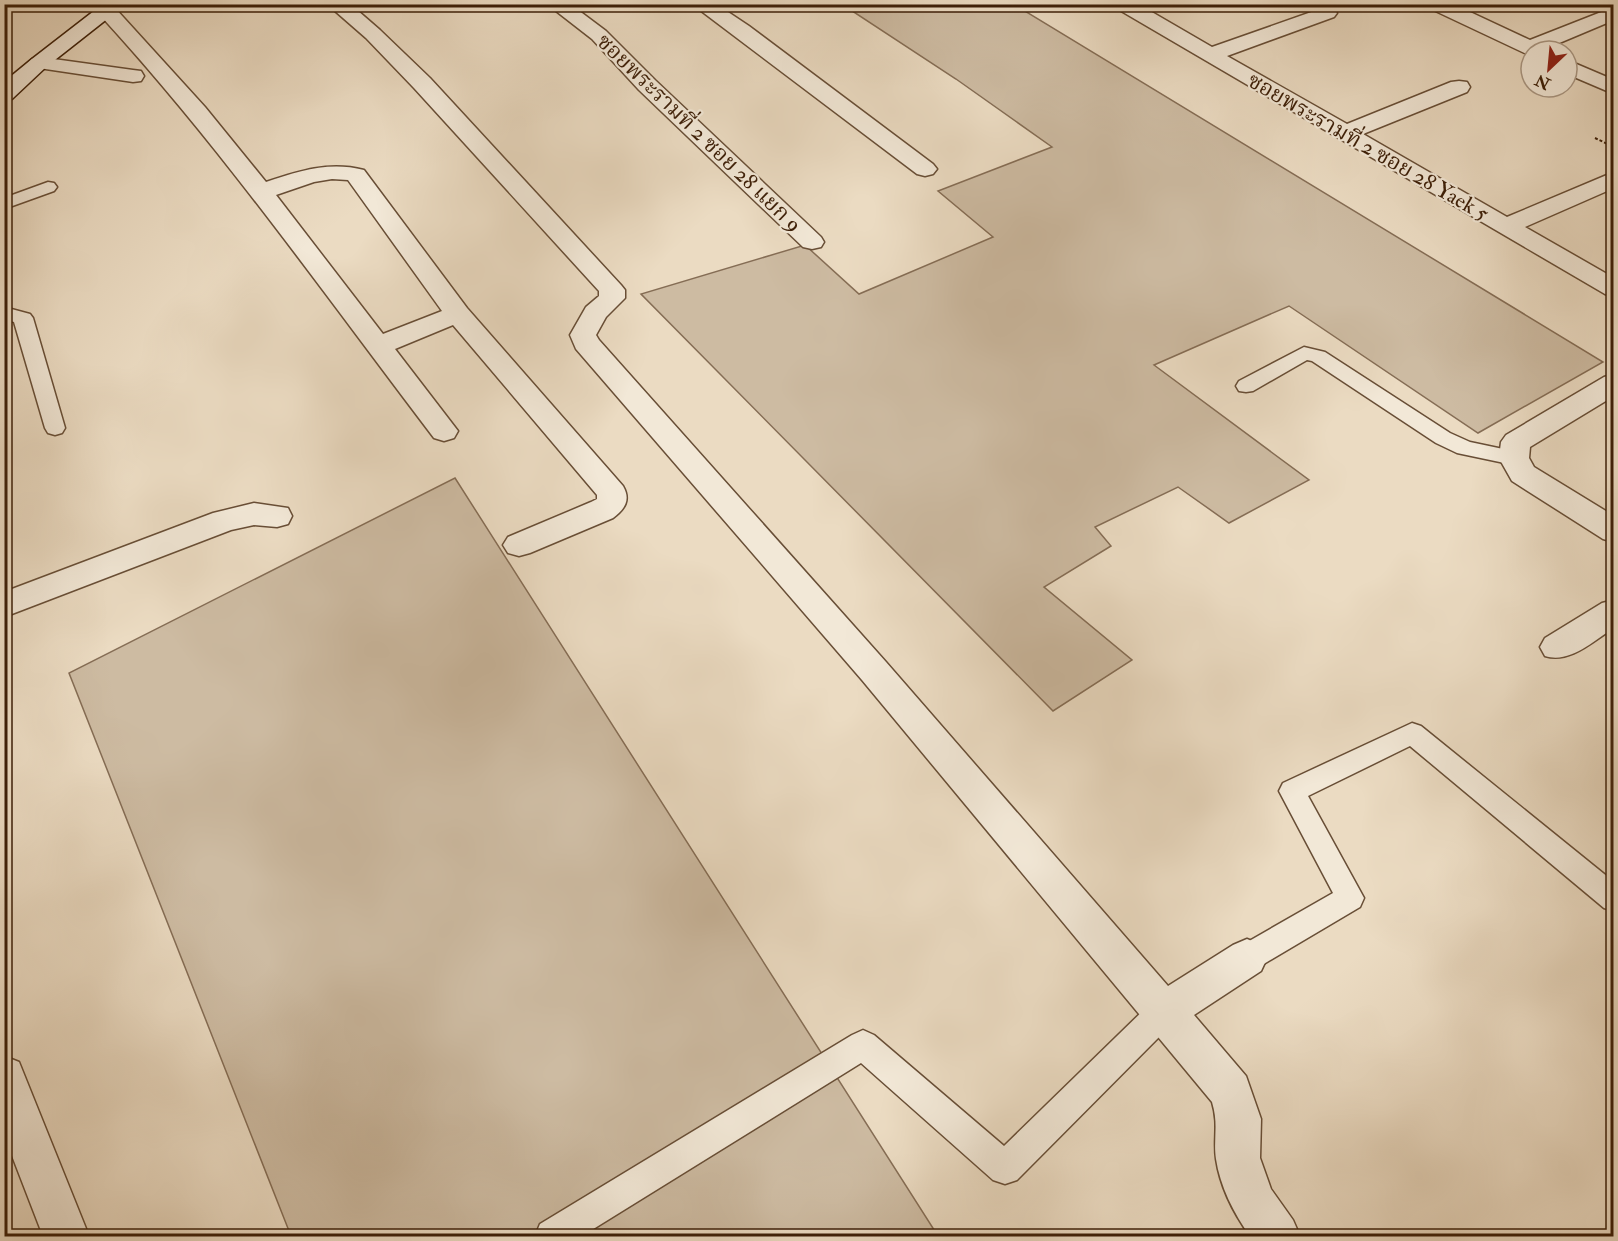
<svg xmlns="http://www.w3.org/2000/svg" width="1618" height="1241" font-family="'IM FELL Double Pica','Noto Serif Thai',serif">
<style>
.green{fill:#cdbba2;stroke:#856d55;stroke-width:1.5}
.lines{fill:none;stroke-linecap:round;stroke-linejoin:round}
.lane-casing{stroke:#684e36;stroke-width:3}
.street-casing{stroke:#684e36;stroke-width:3}
.secondary-casing{stroke:#3d1f08;stroke-width:3}
.path{stroke:#3d1f08;stroke-width:2;stroke-dasharray:3 2;stroke-linecap:butt}
.lane{fill:#f2e8d7;fill-rule:evenodd}
.street{fill:#f2e8d7;fill-rule:evenodd}
.secondary{fill:#f2e8d7;fill-rule:evenodd}
.labels{text-anchor:middle;dominant-baseline:central;stroke-width:4.5;stroke-linejoin:round;paint-order:stroke}
.far-street-label{font-size:22px;fill:#3d1f08;stroke:#f2e8d7}
</style>
<rect width="100%" height="100%" fill="#ebdbc2"/>
<filter id="stains"><feTurbulence type="fractalNoise" baseFrequency=".00333" numOctaves="4"/><feColorMatrix values="0 0 0 0 .2 0 0 0 0 .09 0 0 0 0 .02 0 0 0 .5 -.17"/></filter>
<radialGradient id="worn" r=".72"><stop offset=".6" stop-color="#630" stop-opacity="0"/><stop offset="1" stop-color="#630" stop-opacity=".3"/></radialGradient>
<path class="green" d="M843,5H1015L1603,362L1478,433L1289,306L1154,365L1309,480L1229,523L1178,487L1095,527L1111,546L1044,587L1132,660L1053,711L641,294L805,245L859,294L993,237L938,191L1052,147L956,79Z
M455,478L938,1236H291L69,673Z"/>
<g class="lines">
<defs>
<path id="lane" d="M48,182L54,183L57,187L54,191L4,209V198Z
M4,307L30,314L33,318L65,428L62,433L55,435L48,433L45,428L14,322L4,319Z
M1304,347L1325,352L1450,433L1470,442L1522,453L1525,458L1522,463L1514,465L1457,453L1436,443L1312,361L1307,360L1253,391L1246,392L1239,391L1236,386L1239,381Z
M1412,723L1421,726L1614,882V911L1604,908L1410,746L1308,796L1364,898L1360,907L1257,968L1247,971L1237,968L1232,958L1237,948L1333,893L1279,791L1283,783Z
M1163,998L1174,1002L1178,1012L1174,1022L1017,1180L1005,1184L993,1180L861,1063L582,1236H535L540,1224L852,1035L863,1030L874,1035L1004,1146L1152,1002Z"/>
<path id="street" d="M327,4H350L380,30L430,78L621,285L625,290V298L606,317L596,335L599,340L886,662L1168,986L1233,945L1247,939L1261,945L1267,958L1261,971L1194,1015L1246,1076L1261,1119L1260,1158L1271,1189L1293,1220L1300,1236H1250C1234,1214 1220,1186 1216,1159C1213,1139 1219,1125 1212,1102L862,680L576,349L570,335L586,307L599,296V291L414,88L366,38Z
M547,4H570L606,31L655,80L821,237L824,242L821,247L812,249L803,247L639,90L592,39Z
M692,4H716L749,26L933,164L937,169L933,174L925,176L917,174Z
M1113,4H1138L1212,47L1320,9H1334L1337,13L1334,17L1227,56L1347,124L1451,82L1459,81L1467,82L1470,87L1467,92L1363,134L1507,217L1614,172V188L1525,227L1614,278V297L1605,294L1116,8Z
M1426,4H1453L1530,40L1614,7V20L1545,49L1546,51H1531V56L1429,8Z
M107,5L114,7L205,107L266,182C299,171 329,161 364,170L467,308L623,486C631,500 625,509 613,518L530,553L519,556L508,553L503,545L508,537L591,502L597,499V495L453,325L395,349L458,431L454,438L444,441L434,438C325,295 222,148 100,15L97,11L100,7ZM332,179L348,180L442,311L383,334L276,195L314,182Z
M39,57L133,70L141,71L144,76L141,81L133,82L32,67L28,63L32,59Z
M1567,60L1614,80V94L1567,74Z
M1614,374V396L1530,447L1529,458L1534,467L1614,516V542L1603,539L1512,481L1499,458L1501,442L1506,435L1604,377Z
M254,503L288,508L292,516L288,524L277,527L254,525L231,530L4,617V592L213,513Z
M1614,600V628C1593,641 1570,664 1545,656L1540,647L1545,638L1602,603Z
M4,1056L19,1062L89,1236H43L4,1135Z"/>
<path id="secondary" d="M103,4H126L46,67L12,99L4,100V82L32,59Z"/>
</defs>
<use href="#lane" class="lane-casing"/>
<use href="#street" class="street-casing"/>
<use href="#secondary" class="secondary-casing"/>
<path class="path" d="M1595,138L1614,147"/>
<use href="#lane" class="lane"/>
<use href="#street" class="street"/>
<use href="#secondary" class="secondary"/>
</g>
<g class="labels">
<g class="far-street-label">
<text transform="translate(699 133) rotate(44)">ซอยพระรามที่ 2 ซอย 28 แยก 9</text>
<text transform="translate(1368 147) rotate(30)">ซอยพระรามที่ 2 ซอย 28 Yaek 5</text>
</g>
</g>
<rect width="1618" height="1241" fill="none" stroke="#ebdbc2" stroke-width="24"/>
<rect x="6" y="6" width="1606" height="1229" fill="none" stroke="#3d1f08" stroke-width="3"/>
<rect x="12" y="12" width="1594" height="1217" fill="none" stroke="#3d1f08" stroke-width="1.5"/>
<g transform="translate(1549 69) rotate(206)"><circle r="28" fill="#f2e8d7" stroke="#aa9884" stroke-width="1.5"/>
<path d="M0-4.5L10 22L0 15L-10 22Z" fill="#8f2418"/>
<text y="-9" font-size="16" font-weight="bold" text-anchor="middle" fill="#3d1f08">N</text>
</g>
<rect width="100%" height="100%" filter="url(#stains)"/>
<rect width="100%" height="100%" fill="url(#worn)"/>
</svg>
